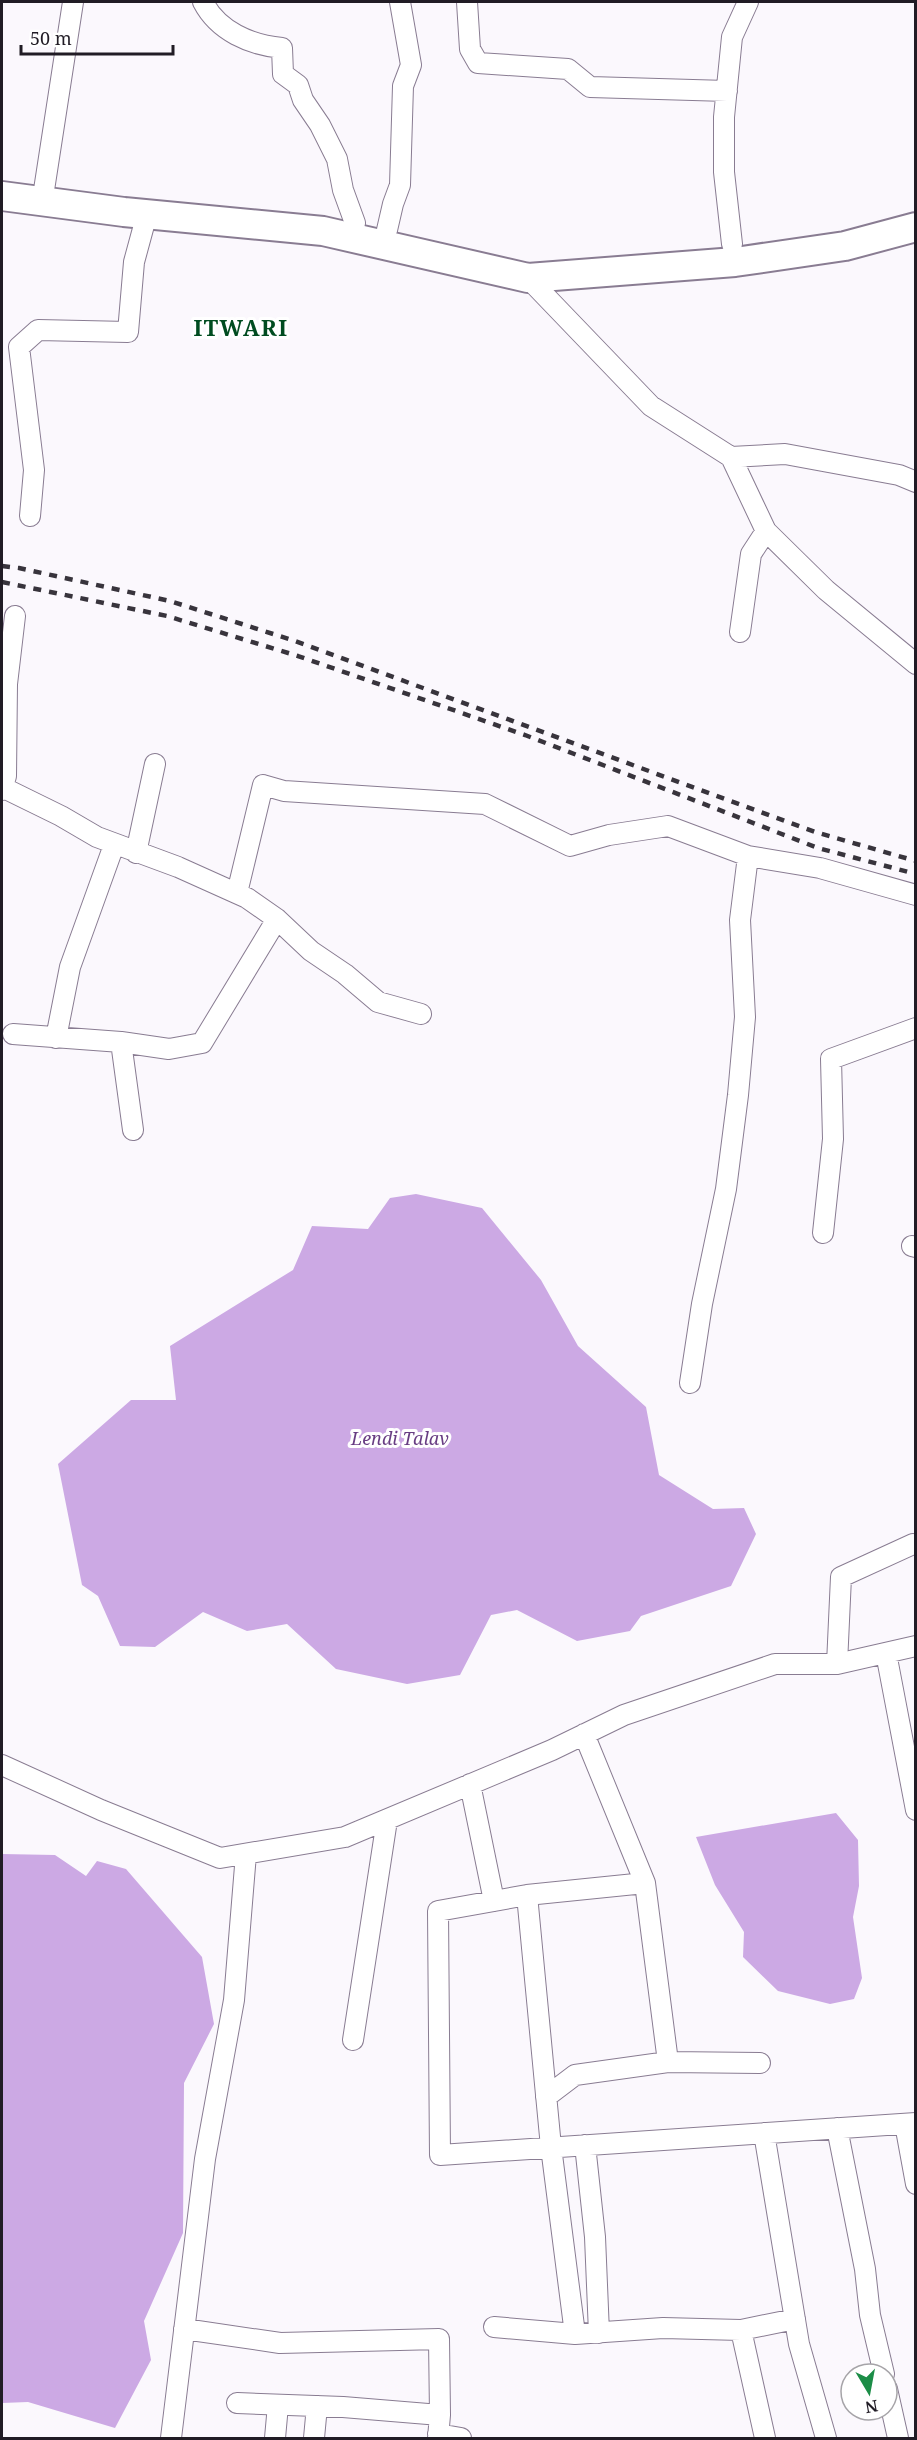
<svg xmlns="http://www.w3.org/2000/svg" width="917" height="2440" font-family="'Noto Serif',serif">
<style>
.water{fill:#cca9e4}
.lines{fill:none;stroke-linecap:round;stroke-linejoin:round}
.street-casing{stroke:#897c92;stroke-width:22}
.secondary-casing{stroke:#897c92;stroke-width:32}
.street{stroke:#fff;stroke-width:20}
.secondary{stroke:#fff;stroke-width:28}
.rail{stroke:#38343c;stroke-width:4.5;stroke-dasharray:8 8;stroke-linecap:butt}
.labels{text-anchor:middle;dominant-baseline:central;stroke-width:6;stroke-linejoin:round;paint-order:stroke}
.water-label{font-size:18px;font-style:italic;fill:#683d83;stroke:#fff}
.district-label{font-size:22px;font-weight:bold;letter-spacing:1.5px;fill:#004c20;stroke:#fff}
</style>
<rect width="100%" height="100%" fill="#fbf8fd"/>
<path class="water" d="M416,1194L482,1208L541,1280L578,1346L646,1407L659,1475L713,1509L744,1508L756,1534L731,1586L641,1616L630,1631L577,1641L517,1610L491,1615L460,1675L407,1684L336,1669L287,1624L247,1631L203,1612L155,1647L120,1646L98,1596L82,1585L58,1464L131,1400H176L170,1346L293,1270L312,1226L368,1229L390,1198Z
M836,1813L858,1840L859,1886L853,1917L862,1978L854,1999L830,2004L778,1991L743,1957L744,1932L715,1885L696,1837Z
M2,1854L55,1855L86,1876L97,1861L126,1869L202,1957L214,2024L184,2083L183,2233L144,2321L151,2360L115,2428L28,2402L2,2403Z"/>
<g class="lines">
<defs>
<path id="street" d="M203,2C218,31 250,45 282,48L283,74L298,85L303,100L320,125L337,159L343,190L355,223
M467,2L470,49L478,63L568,69L590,87L727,91
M44,190L73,2
M387,230L393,204L400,185L403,86L411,65L400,2
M732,244L724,172V117L732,37L748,2
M528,278L651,406L731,457L766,531L826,590L916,664
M731,457L785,454L899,475L916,482
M30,516L34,470L19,347L38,330L128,332L134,262L147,214
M740,632L751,554L766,531
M2,787L61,816L97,837L178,867L247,898L277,919L311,951L345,974L378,1002L421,1014
M2,790L6,776L7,684L15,616
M136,853L155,764
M237,893L263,785L284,791L485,804L570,846L609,835L668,826L748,856
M13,1034L121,1042L133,1130
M56,1038L70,967L114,845
M121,1042L169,1049L202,1043L277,919
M823,1233L833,1139L831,1059L916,1028
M912,1246L916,1247
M690,1383L702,1304L726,1189L738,1095L745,1017L740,920L748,856L820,868L916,895
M886,1653L916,1810
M837,1664L841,1577L913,1544
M584,1734L645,1883L527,1895L438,1911L440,2155L916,2123
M2,1765L101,1810L220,1858L345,1837L552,1750L624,1715L775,1664H837L916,1646
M470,1784L494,1901
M645,1883L668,2062
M527,1895L551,2147L575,2334
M353,2040L387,1820
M546,2097L575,2075L668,2062L760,2063
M905,2124L916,2184
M837,2128L865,2269L870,2315L884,2374
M764,2133L799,2344L826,2438
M585,2145L595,2237L599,2333
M494,2327L575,2334L663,2328L741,2330L795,2319
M184,2329L280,2343L439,2339L440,2415L438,2438
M741,2330L765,2438
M887,2389L898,2438
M237,2403L343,2407L440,2415
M438,2434L461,2438
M171,2438L205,2159L234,2000L246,1854
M275,2438L278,2405
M314,2438L317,2406"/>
<path id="secondary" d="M2,196L124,212L323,231L528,278L735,262L845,246L916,227"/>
</defs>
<use href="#street" class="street-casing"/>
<use href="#secondary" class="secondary-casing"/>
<use href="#street" class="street"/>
<use href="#secondary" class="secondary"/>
<path class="rail" d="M2,566L19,568L170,601L295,641L815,832L916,861
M2,582L167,616L298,656L525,735L818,848L916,874"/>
</g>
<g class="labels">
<g class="water-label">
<text x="400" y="1438">Lendi Talav</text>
</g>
<g class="district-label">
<text x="241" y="327">ITWARI</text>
</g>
</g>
<rect width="917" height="2440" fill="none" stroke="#211c25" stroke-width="6"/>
<g transform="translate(869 2392) rotate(170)"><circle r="28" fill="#ffffff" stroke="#a6a4a8" stroke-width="1.5"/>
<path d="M0-4.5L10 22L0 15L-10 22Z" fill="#1c8d47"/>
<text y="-9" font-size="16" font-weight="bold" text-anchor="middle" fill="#211c25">N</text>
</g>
<path d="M21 45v9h152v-9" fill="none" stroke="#211c25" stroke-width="3"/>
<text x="30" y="45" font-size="18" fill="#211c25" stroke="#ffffff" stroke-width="4.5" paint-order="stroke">50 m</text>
</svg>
